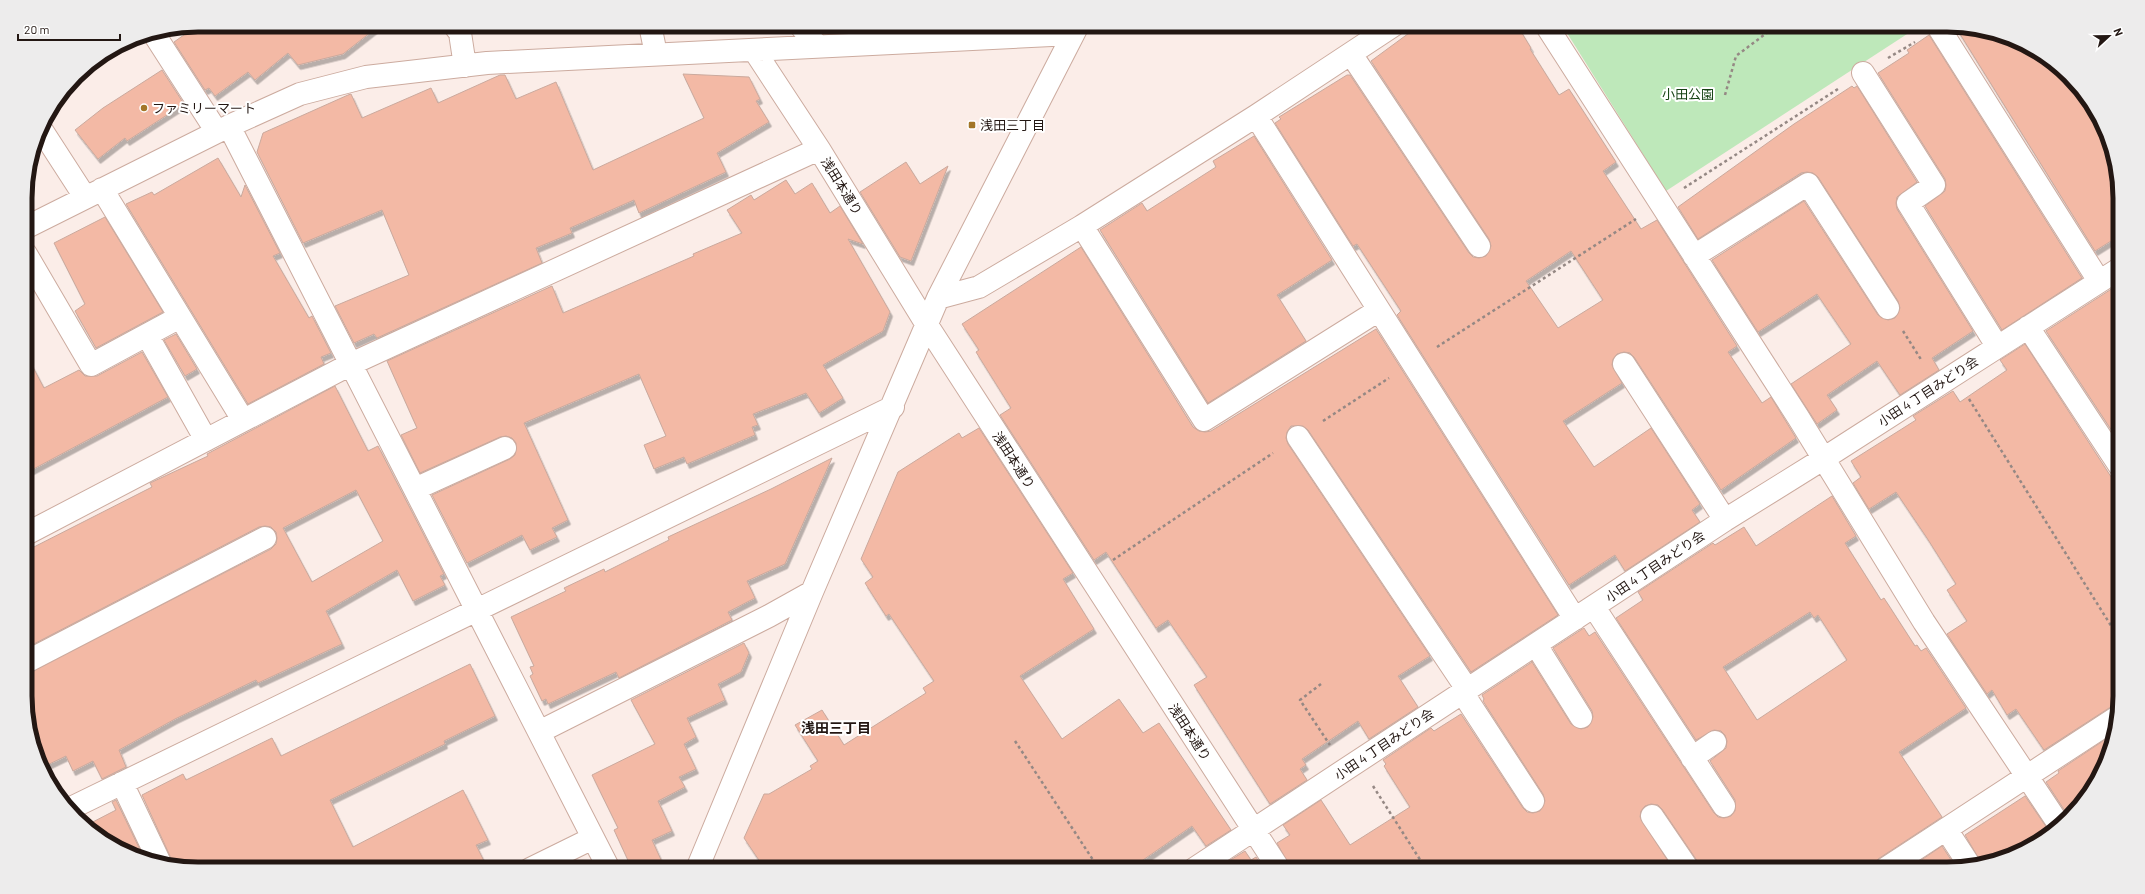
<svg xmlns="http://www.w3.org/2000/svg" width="2145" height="894" font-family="Barlow,'Noto Sans JP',sans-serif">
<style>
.green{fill:#bee8ba}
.building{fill:#f3b9a5;stroke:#caa99d;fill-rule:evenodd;filter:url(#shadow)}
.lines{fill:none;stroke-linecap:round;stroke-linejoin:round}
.minor-casing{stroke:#ccab9f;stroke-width:24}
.path{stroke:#958884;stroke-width:2.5;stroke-dasharray:3 3;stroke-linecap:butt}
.minor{stroke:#fff;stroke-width:22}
.poi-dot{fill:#a37628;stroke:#fff;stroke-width:1.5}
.labels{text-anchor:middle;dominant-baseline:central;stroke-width:4;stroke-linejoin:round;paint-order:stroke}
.park-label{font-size:13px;fill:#154213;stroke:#fff}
.poi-label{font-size:13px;fill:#231713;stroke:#fff;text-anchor:start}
.street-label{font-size:13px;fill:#231713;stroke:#fff}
.neighbourhood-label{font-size:14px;font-weight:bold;fill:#231713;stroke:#fff}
.rim{fill:none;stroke:#231713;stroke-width:5}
</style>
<defs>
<filter id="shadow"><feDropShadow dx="2.5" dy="4.5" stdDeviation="0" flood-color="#0004"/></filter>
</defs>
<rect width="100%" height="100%" fill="#fbede8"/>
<path class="green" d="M1562,25H1921L1666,191Z"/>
<path class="building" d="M380,25L343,54L298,65L288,53L255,80L248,72L215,96L209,88L205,90L174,42L198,25Z
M1420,25H1517L1531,48L1530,49L1559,95L1569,89L1616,162L1603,171L1641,229L1657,220L1737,346L1728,352L1762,403L1771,397L1796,438L1721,490L1634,357L1630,353L1624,352L1617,354L1613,359L1612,365L1622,383L1563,421L1594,467L1651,428L1700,504L1692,510L1700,522L1625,571L1615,555L1569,585L1397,315L1401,311L1357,244L1353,246L1275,123L1281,119L1279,117L1347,75H1350L1469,253L1473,257L1479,258L1486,256L1491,246L1489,239L1371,61ZM1571,251L1603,300L1558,328L1526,281Z
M1955,26L2013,38L2052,61L2084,93L2107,132L2119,176V236L2095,251Z
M1929,35L2082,278L2002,330L1925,206L1945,191L1946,185L1945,179L1878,73L1909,53L1907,50Z
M162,70L184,104L127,141L125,138L98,159L75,130L103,108Z
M683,74L749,77L760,99L756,101L769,122L717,153L726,172L639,213L634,200L570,228L572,233L536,248L542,263L377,338L374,334L354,343L335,306L409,275L382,210L303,243L257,152L263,133L348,95L351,94L362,118L431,88L438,103L500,75H505L516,99L556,82L593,170L704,118Z
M1852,86L1854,88L1857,86L1917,182L1897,197L1896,203L1897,209L1973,331L1932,358L1939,370L1900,395L1877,361L1827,395L1837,410L1817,424L1791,384L1851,344L1817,294L1758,332L1712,260L1804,201L1878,315L1888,320L1895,318L1900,308L1898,301L1818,177L1813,173L1807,172L1801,173L1698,239L1678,207L1794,124Z
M1254,136L1332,260L1277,295L1306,341L1208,403L1100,230L1142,203L1147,211L1216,167L1213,161Z
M218,158L241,197L245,185L280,253L273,256L309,318L312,316L331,353L321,357L324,364L248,404L126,204L152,192L154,195Z
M906,162L920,184L948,166L911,261L900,257L860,192Z
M786,180L795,194L812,183L830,213L840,206L863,244L848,239L890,312L883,331L823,365L843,398L819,413L806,393L753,414L758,425L752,427L755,435L687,464L684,457L654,469L644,445L666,436L639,374L524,423L568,520L552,528L557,537L530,550L522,535L467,563L432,495L510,459L515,455L516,443L512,438L506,436L500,437L420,473L401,435L417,428L387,361L552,286L563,313L694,256L693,254L742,233L727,210L751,195L754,200Z
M105,217L163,312L96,348L75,311L85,304L54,243Z
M1081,247L1193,427L1199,431L1205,432L1211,431L1376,329L1558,615L1471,672L1308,430L1303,426H1291L1287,432L1286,438L1288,444L1430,656L1398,676L1418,707L1369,739L1358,721L1302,759L1306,765L1300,769L1307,780L1270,804L1194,685L1207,677L1168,620L1156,628L1106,552L1094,560L1000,415L1011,408L976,352L979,350L962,324Z
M2113,288L2119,297V427L2112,431L2046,331Z
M176,334L197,369L185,376L164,340Z
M2025,344L2117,486L2112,489L2119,503L2120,696L2118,706L2109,708L2044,750L2016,709L2007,715L1992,690L1987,694L1947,634L1967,621L1947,590L1956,584L1927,538L1896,492L1869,509L1853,483L1861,477L1851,461L1916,420L1913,416L1953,391L1960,402L2007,370L2000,360Z
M142,352L168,397L26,473V354L44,388L79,370L85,376H97Z
M335,386L368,451L378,446L444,574L440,576L445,585L413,601L397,570L326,611L342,644L258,683L256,680L175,719L119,750L126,767L102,779L93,761L73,771L66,756L41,768L27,719L26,674L271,549L276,544L277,538L276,532L271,527L265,526L259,527L26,648V551L152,487L150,483L208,456L207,454L222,446ZM356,490L383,541L312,582L283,528Z
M979,428L1073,573L1063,579L1094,629L1020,676L1062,739L1119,699L1143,733L1159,723L1231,830L1206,846L1192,826L1130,869H765L744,838L764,794H769L812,769L810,766L818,761L795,725L822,710L844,745L926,693L923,688L934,681L889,614L886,616L865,583L873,577L861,559L898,472L959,433L962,438Z
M832,458L785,564L747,581L755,598L728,612L732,620L619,678L616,672L548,704L546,699L542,701L530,676L533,674L530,667L534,666L511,617L566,591L564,588L604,569L605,572L669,540L668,537L771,489Z
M1832,496L1856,536L1845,543L1881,600L1884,598L1915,646L1917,645L1921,651L1926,648L1966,708L1899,752L1942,817L1878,859L1873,869H1700L1698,862L1662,809L1658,805L1651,804L1645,806L1641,811L1640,817L1673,869H1291L1277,843L1290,835L1283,825L1321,800L1350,845L1410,807L1384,766L1386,764L1383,760L1431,728L1434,731L1461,714L1523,808L1527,812L1533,813L1540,811L1545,801L1543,794L1483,701L1484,699L1482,695L1532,662L1571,724L1581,729L1588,727L1593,717L1592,711L1553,648L1584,628L1589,636L1595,632L1714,813L1718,817L1724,818L1731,816L1735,811V800L1710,761L1726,748L1727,741L1725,735L1721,731L1714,730L1696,740L1616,618L1643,600L1638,592L1713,543L1715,545L1744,527L1756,546ZM1810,612L1814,618L1818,615L1847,660L1757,720L1723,667Z
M744,643L749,653L741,672L718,684L725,700L687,718L696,737L684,744L696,769L679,777L685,787L658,801L672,831L652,840L662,862L646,869H632L614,830L618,828L592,775L655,744L631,700Z
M470,664L495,716L444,741L445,744L330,800L353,847L463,790L488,840L476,845L488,869H198L171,864L170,856L142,795L183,774L186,780L272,738L281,756Z
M2112,735L2107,762L2084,801L2069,817L2046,782L2059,773L2058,771Z
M2025,796L2051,834L2003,860L1982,864L1965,835Z
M116,800L144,858L132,856L93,833L85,826L116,810L112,802Z
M1942,846L1957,869H1908Z
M1245,851L1251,860L1256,857L1264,869H1220L1219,867Z"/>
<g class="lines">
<defs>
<path id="minor" d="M454,25L460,33L465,66
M650,25L656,54
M800,25L817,46
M1546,25L1798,417L1924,622L2060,826
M1939,28L2099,281
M154,34L217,132
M754,50L819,149L927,325L1279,869
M1351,54L1479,246
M1863,73L1934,185L1908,203L1997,346
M1256,116C1362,284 1470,451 1575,619
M229,126L609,869
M41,129L85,197
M102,189L243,420
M1082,226L1204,420L1379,310
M25,228L229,126L300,94L366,77L487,63L1072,34
M26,254L91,365L180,317
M1694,256L1808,184L1888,308
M938,298L979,287L1082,226L1256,116L1394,25
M2028,327L2119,465
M147,335L206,440
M1624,364L1725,520
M1298,437L1467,689
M415,489L505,448
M26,534L351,364L819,149
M1594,607L1724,806
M1536,645L1581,717
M26,662L265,538
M1462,692L1533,801
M539,732L769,616L812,592
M1692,758L1715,742
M122,783L159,861
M69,809L893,407
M1652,816L1688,869
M1946,829L1970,866
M530,869L593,838
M697,869L812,592L938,298L1078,25
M1194,869L1725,520L1823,459L2119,269
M1885,869L2116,718"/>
</defs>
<use href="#minor" class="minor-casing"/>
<path class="path" d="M1888,58L1915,42
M1725,95L1736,56L1768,32L1782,25
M1684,188L1838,89
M1903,331L1922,361
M1437,347L1636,219
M1969,399L2120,640
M1323,421L1389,378
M1113,560L1273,453
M1321,684L1300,700L1330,745
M1015,741L1099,869
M1373,786L1426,869"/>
<use href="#minor" class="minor"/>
</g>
<g class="poi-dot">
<circle cx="144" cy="108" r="4"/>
<rect x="968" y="121" width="8" height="8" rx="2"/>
</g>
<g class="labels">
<g class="park-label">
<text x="1688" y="94">小田公園</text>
</g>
<g class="poi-label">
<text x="152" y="108">ファミリーマート</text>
<text x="980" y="125">浅田三丁目</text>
</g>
<g class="street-label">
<text transform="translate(842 186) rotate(58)">浅田本通り</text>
<text transform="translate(1928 391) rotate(-33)">小田 4 丁目みどり会</text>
<text transform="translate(1014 460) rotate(57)">浅田本通り</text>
<text transform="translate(1655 566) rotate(-34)">小田 4 丁目みどり会</text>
<text transform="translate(1190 732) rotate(57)">浅田本通り</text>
<text transform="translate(1384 744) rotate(-34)">小田 4 丁目みどり会</text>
</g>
<g class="neighbourhood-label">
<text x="836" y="727">浅田三丁目</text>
</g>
</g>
<path d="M0 0H2145V894H0ZM198 32H1947A166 166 0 0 1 2113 198V696A166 166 0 0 1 1947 862H198A166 166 0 0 1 32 696V198A166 166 0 0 1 198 32Z" fill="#edecec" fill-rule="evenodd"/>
<path class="rim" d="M198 32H1947A166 166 0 0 1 2113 198V696A166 166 0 0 1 1947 862H198A166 166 0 0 1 32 696V198A166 166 0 0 1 198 32Z"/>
<g transform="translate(2109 36) rotate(68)" stroke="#ffffff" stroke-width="3" paint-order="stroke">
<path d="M0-3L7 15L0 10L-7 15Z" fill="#231713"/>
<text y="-6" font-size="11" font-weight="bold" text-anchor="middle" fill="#231713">N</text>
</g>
<path d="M18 34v6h102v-6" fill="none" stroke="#231713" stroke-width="2"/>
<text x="24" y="34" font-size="12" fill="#231713" stroke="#ffffff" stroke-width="3" paint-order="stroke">20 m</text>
</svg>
